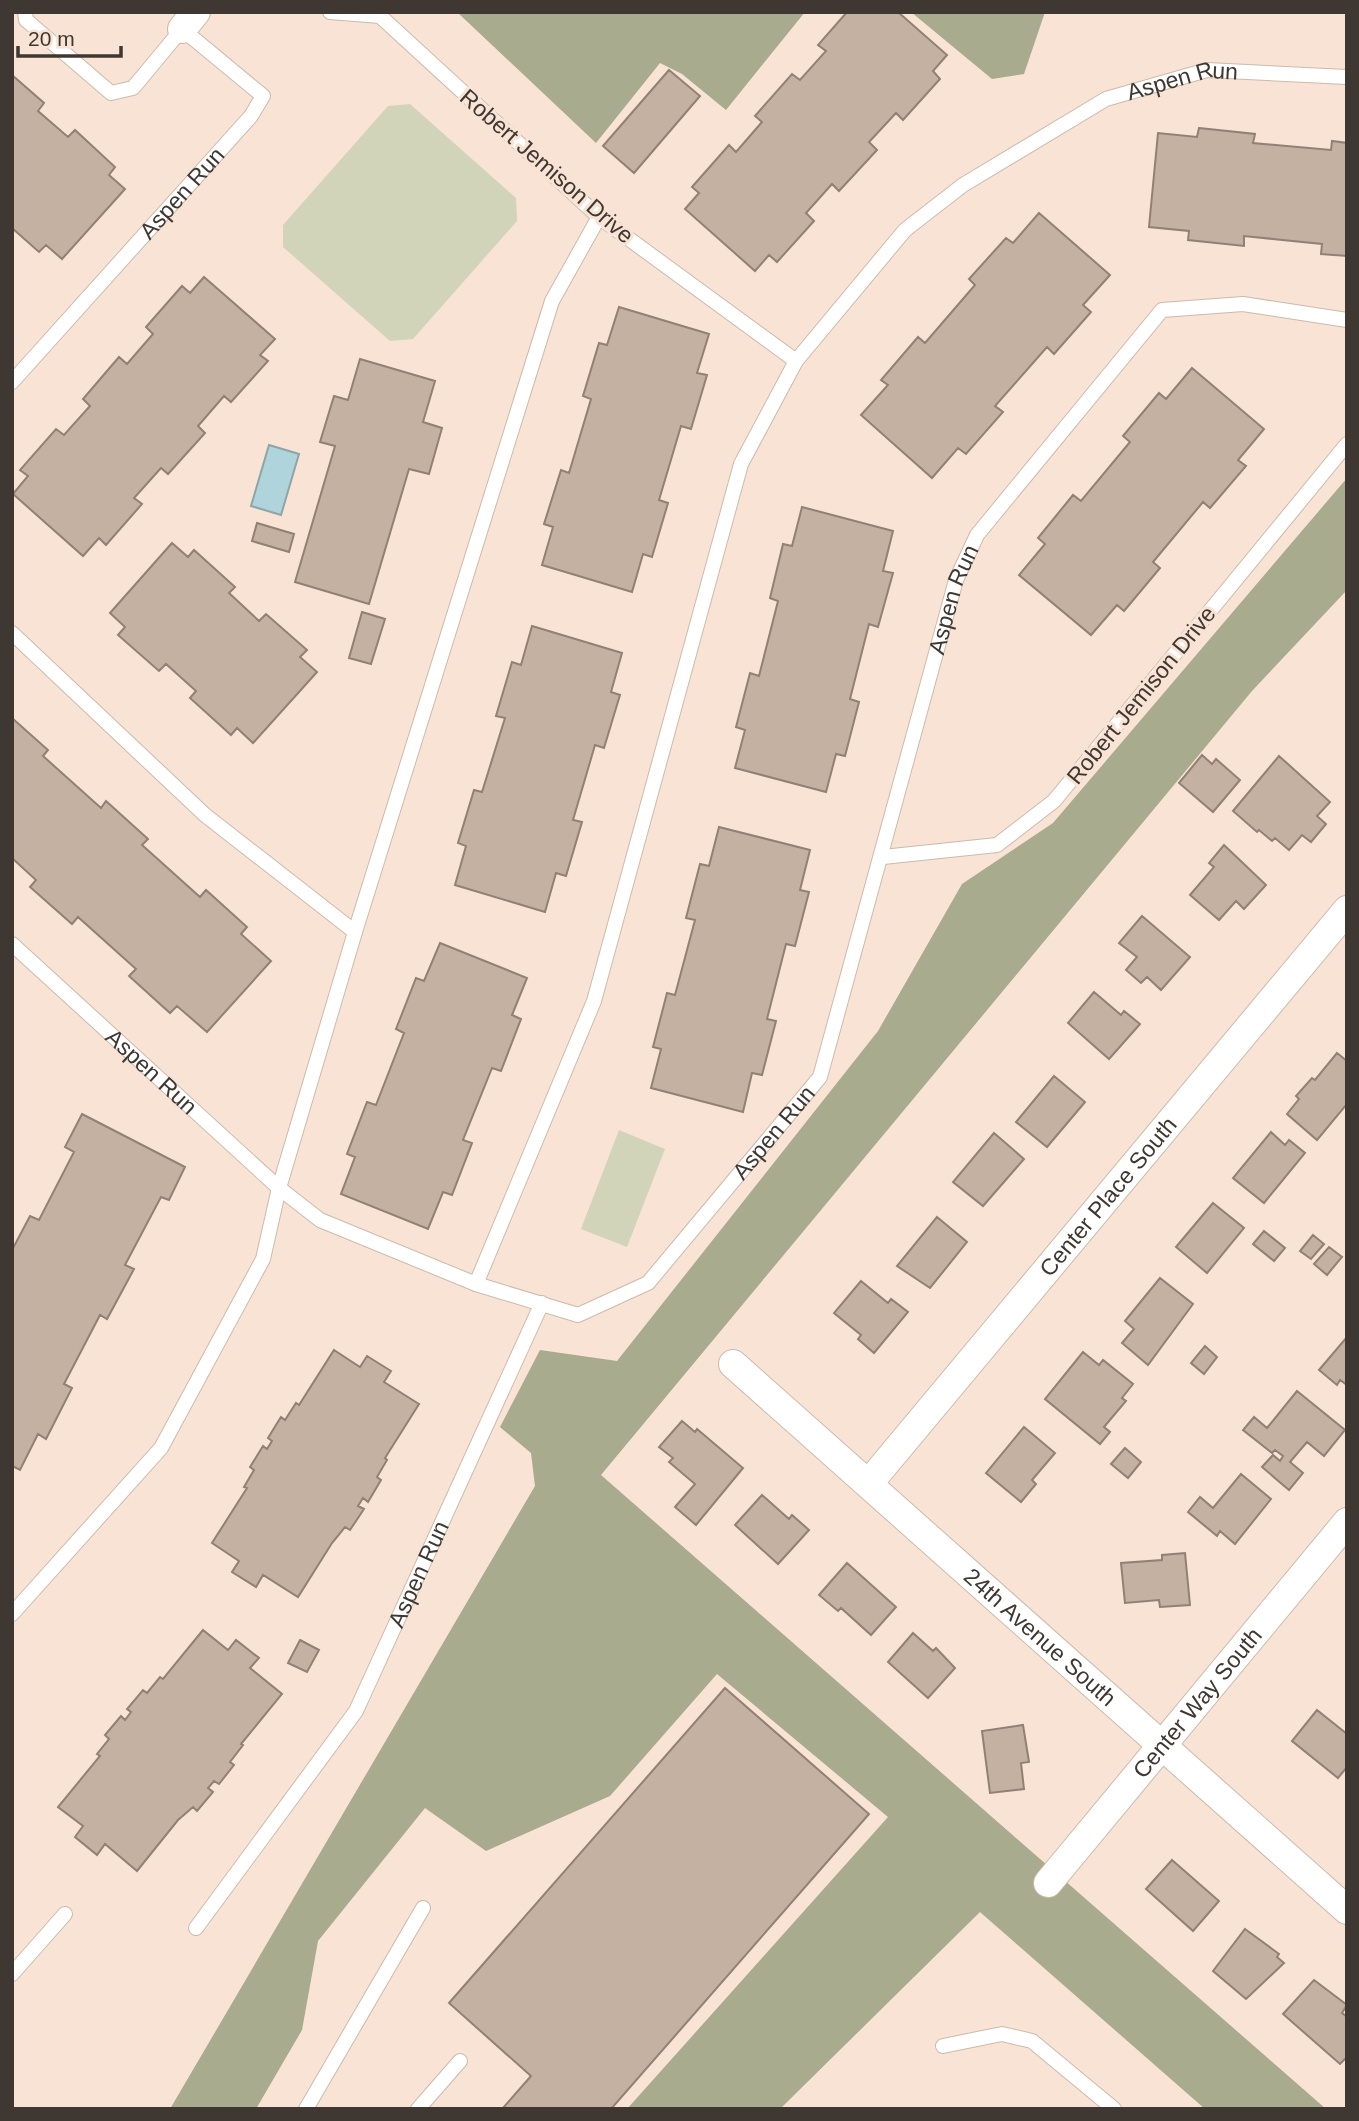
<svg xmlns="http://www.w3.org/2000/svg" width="1359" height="2121" font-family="Helvetica,sans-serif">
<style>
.green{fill:#d2d4b9}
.forest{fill:#a8ab8e}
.water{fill:#afd4dc;stroke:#8da5a9;stroke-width:2}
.building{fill:#c4b1a2;stroke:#928073;stroke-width:2}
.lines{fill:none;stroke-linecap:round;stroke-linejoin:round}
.service-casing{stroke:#cdbaab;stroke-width:16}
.minor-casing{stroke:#cdbaab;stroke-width:30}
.service{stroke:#fff;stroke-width:14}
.minor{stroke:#fff;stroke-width:28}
.labels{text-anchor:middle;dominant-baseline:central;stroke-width:6;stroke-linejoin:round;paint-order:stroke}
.street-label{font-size:23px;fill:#3f3832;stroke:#f8e3d4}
</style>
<rect width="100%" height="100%" fill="#f8e3d4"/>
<path class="green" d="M410,104L516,198L517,221L413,339L390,341L283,247V225L388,106Z
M619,1130L665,1149L627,1247L581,1229Z"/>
<path class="forest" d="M457,12H805L726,110L682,74L660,63L596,143Z
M911,12H1045L1024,74L992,79Z
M1347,478V590L1252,691L601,1475L1326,2109H1205L980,1912L780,2109H627L888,1817L717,1674L610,1796L486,1851L425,1808L318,1941L302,2030L256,2109H170L535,1486L531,1453L500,1427L540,1350L617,1361L878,1031L962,884L1053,823Z"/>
<path class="water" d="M269,445L299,454L281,515L251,506Z"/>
<path class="building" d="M847,12H898L947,55L933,71L940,79L903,120L896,113L869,142L877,150L839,191L832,184L806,213L814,221L777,262L769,255L755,271L685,209L699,193L692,187L729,145L736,152L762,122L755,116L792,74L800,80L826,51L818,45Z
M669,70L700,96L634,173L603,146Z
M12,75L44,103L38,111L68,137L75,130L115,167L109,175L125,189L62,259L46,245L39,252L12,228Z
M1199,128L1255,134L1253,143L1331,150L1332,141L1347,143V256L1321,254L1322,244L1244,236V246L1188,240L1189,231L1149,227L1158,133L1197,137Z
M1039,213L1110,275L1083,305L1091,312L1054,354L1047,347L995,406L1003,412L966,454L958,448L932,478L861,415L888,385L881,380L918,337L925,343L975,285L969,279L1006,238L1013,243Z
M204,277L275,339L260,355L268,361L231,402L224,396L198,426L205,433L168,474L161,468L134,498L142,504L106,545L99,538L83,556L13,494L28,476L20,470L56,429L64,435L90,406L83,399L119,357L127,364L153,334L146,327L182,286L190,293Z
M619,307L709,334L697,373L707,375L691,429L681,426L659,500L668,503L652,557L643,554L632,592L542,565L553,527L544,524L561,470L569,473L591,399L583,396L599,343L607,345Z
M360,359L435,381L423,422L442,428L429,474L409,469L369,604L295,582L335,446L320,442L334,396L348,400Z
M1192,368L1264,429L1238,460L1246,466L1210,508L1203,502L1153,562L1160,568L1124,611L1117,605L1091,635L1019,575L1045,544L1038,538L1073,495L1081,501L1130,442L1123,436L1159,393L1166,399Z
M802,507L893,531L883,571L893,573L878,627L869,624L850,699L859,702L845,756L836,754L826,792L735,768L745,730L736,727L750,673L759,676L778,601L770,598L783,544L792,546Z
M257,523L294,534L289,552L252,541Z
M172,543L188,557L194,550L235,587L229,593L259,621L266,614L307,650L300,657L317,672L253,743L237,728L231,735L190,698L196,691L166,664L159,671L118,635L125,627L110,613Z
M362,612L385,619L371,664L349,658Z
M532,626L622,653L611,692L620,695L604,748L595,745L573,820L582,822L566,876L556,873L545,912L455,885L466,846L458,843L474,790L482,792L505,718L496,716L512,662L521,665Z
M12,718L48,750L43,756L101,808L106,801L148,839L142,845L200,897L206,890L247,927L241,934L271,961L207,1032L177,1006L170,1013L129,976L136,969L78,917L72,924L30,887L36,880L12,858Z
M1202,755L1212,764L1216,759L1240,780L1213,812L1179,783Z
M1279,756L1330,802L1317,816L1326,824L1311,842L1302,835L1289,850L1275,838L1272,841L1259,830L1257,832L1233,811Z
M719,827L810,850L800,890L809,892L795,946L786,944L767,1019L776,1021L762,1075L752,1073L743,1112L651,1088L661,1049L653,1047L667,993L675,995L695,920L686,918L700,864L709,866Z
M1224,845L1266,885L1244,909L1236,901L1219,920L1190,895L1214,867L1209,863Z
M1142,916L1190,957L1161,990L1147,977L1141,983L1126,970L1137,957L1119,943Z
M440,943L527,978L512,1015L521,1019L501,1071L492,1068L463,1140L472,1143L452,1195L443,1192L428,1229L341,1194L355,1157L347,1154L367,1102L376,1105L404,1033L396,1029L416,978L424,981Z
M1094,992L1121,1015L1124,1011L1140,1024L1109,1059L1068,1023Z
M1337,1053L1347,1061V1104L1317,1140L1287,1114L1299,1099L1296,1096L1312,1078L1315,1080Z
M1054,1076L1085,1102L1047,1147L1016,1122Z
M82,1114L185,1167L169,1200L161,1197L125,1265L134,1269L107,1319L100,1315L64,1384L72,1388L46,1439L38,1434L20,1470L12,1466V1250L30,1216L39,1220L74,1152L65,1147Z
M1271,1132L1285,1145L1289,1140L1305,1153L1264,1203L1233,1178Z
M994,1133L1024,1159L983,1206L953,1182Z
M1213,1203L1244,1228L1207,1273L1176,1247Z
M937,1217L967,1242L930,1288L897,1266Z
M1264,1231L1285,1248L1274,1261L1253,1244Z
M1313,1235L1324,1244L1311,1259L1300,1251Z
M1329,1247L1342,1257L1327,1275L1314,1264Z
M1160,1278L1193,1304L1148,1365L1122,1343L1134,1329L1125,1321Z
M861,1281L888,1303L891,1299L908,1312L874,1353L858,1339L861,1335L834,1313Z
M1347,1337V1385L1340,1380L1337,1385L1319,1370Z
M1205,1346L1217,1357L1204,1374L1191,1363Z
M334,1350L360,1367L367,1356L391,1371L384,1382L419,1404L385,1458L387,1460L377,1477L381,1480L368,1502L363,1498L358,1506L364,1509L350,1530L345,1527L332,1543L298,1597L263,1575L256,1587L232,1572L239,1561L212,1543L247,1488L244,1487L254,1470L250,1467L263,1446L267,1449L272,1441L268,1438L281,1417L285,1420L296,1403L299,1405Z
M1083,1352L1099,1365L1103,1360L1133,1384L1122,1398L1126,1401L1104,1427L1110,1432L1100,1444L1045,1399Z
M1297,1391L1345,1430L1324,1456L1307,1442L1290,1462L1303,1473L1289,1490L1262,1467L1273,1455L1280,1461L1283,1456L1275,1450L1272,1453L1243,1430L1254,1417L1267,1428Z
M682,1421L695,1432L697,1429L743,1468L696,1525L675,1507L695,1484L669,1462L673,1458L659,1447Z
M1024,1427L1055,1453L1032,1480L1036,1484L1021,1502L986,1473Z
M1125,1448L1141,1462L1128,1478L1111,1464Z
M1241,1474L1271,1499L1235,1544L1220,1531L1217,1536L1188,1512L1200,1497L1213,1508Z
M762,1495L789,1519L792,1515L809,1530L778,1564L735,1525Z
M1185,1553L1190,1605L1160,1607L1159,1600L1125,1603L1121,1563L1162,1560V1555Z
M847,1563L896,1607L871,1635L841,1608L838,1611L819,1595Z
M203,1630L228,1650L236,1640L259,1658L250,1668L282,1694L241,1744L243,1745L230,1762L234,1765L219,1784L214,1781L208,1788L213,1792L197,1811L193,1807L178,1820L137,1871L105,1844L97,1855L75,1837L83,1826L58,1807L100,1756L97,1754L109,1739L105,1735L121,1716L125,1720L131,1712L127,1709L143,1690L147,1693L160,1677L163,1679Z
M913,1633L933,1651L936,1648L955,1668L928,1698L888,1662Z
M300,1640L319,1650L307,1672L288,1663Z
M725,1688L869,1814L611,2109H502L531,2076L449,2003Z
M1317,1710L1347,1734V1767L1338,1778L1292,1741Z
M1023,1725L1029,1762L1021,1763L1024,1789L990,1793L982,1731Z
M1172,1860L1219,1901L1193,1931L1146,1889Z
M1245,1929L1279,1954L1277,1957L1284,1963L1246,1999L1213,1971Z
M1314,1980L1347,2005L1342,2013L1347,2017V2057L1340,2064L1283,2014Z"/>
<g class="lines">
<defs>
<g id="service">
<path d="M330,12L380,16L599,217L796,361"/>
<path id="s1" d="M12,382L251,116L263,96L182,29L133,88L111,93L26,20L25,12"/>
<path d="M12,633L205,815L355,932"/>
<path d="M883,857L997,845L1054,801L1347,444"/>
<path id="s2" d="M12,944L279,1188L320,1220L476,1284L578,1315L648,1283L820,1077L956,580L977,535L1162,310L1243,304L1347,320"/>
<path id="s3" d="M476,1284L594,1001L741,464L796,361L905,230L963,185L1106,99L1207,70L1347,77"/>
<path d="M12,1614L161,1448L263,1259L279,1188L355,932L552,301L599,217"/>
<path id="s4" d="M196,1928L356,1711L542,1303"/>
<path d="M12,1974L65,1914"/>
<path d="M943,2046L1002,2034L1032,2041L1114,2109"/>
<path d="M306,2109L423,1908"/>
<path d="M418,2109L460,2061"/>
</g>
<g id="minor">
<path d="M182,29L196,12"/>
<path id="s5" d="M733,1364L1347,1910"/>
<path id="s6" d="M869,1483L1347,910"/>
<path id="s7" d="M1048,1883L1347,1522"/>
</g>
</defs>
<use href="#service" class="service-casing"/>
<use href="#minor" class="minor-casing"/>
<use href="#service" class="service"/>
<use href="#minor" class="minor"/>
</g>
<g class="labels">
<g class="street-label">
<text stroke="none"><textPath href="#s3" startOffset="1470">Aspen Run</textPath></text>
<text transform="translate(547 166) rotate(41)">Robert Jemison Drive</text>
<text stroke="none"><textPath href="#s1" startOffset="254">Aspen Run</textPath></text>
<text stroke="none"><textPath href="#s2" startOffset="1530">Aspen Run</textPath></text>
<text transform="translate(1141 695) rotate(-51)">Robert Jemison Drive</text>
<text stroke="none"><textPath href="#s2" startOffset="189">Aspen Run</textPath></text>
<text stroke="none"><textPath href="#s2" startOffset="962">Aspen Run</textPath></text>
<text stroke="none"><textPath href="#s6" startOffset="373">Center Place South</textPath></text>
<text stroke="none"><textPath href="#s4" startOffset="420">Aspen Run</textPath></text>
<text stroke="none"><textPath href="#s5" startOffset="411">24th Avenue South</textPath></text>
<text stroke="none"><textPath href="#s7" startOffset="234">Center Way South</textPath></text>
</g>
</g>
<rect width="1359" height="2121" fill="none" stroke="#3f3832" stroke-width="28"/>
<path d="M18 46v10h103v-10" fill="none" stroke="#3f3832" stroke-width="3.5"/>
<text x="28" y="46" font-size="21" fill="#3f3832" stroke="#f8e3d4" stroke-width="5" paint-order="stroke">20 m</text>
</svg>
